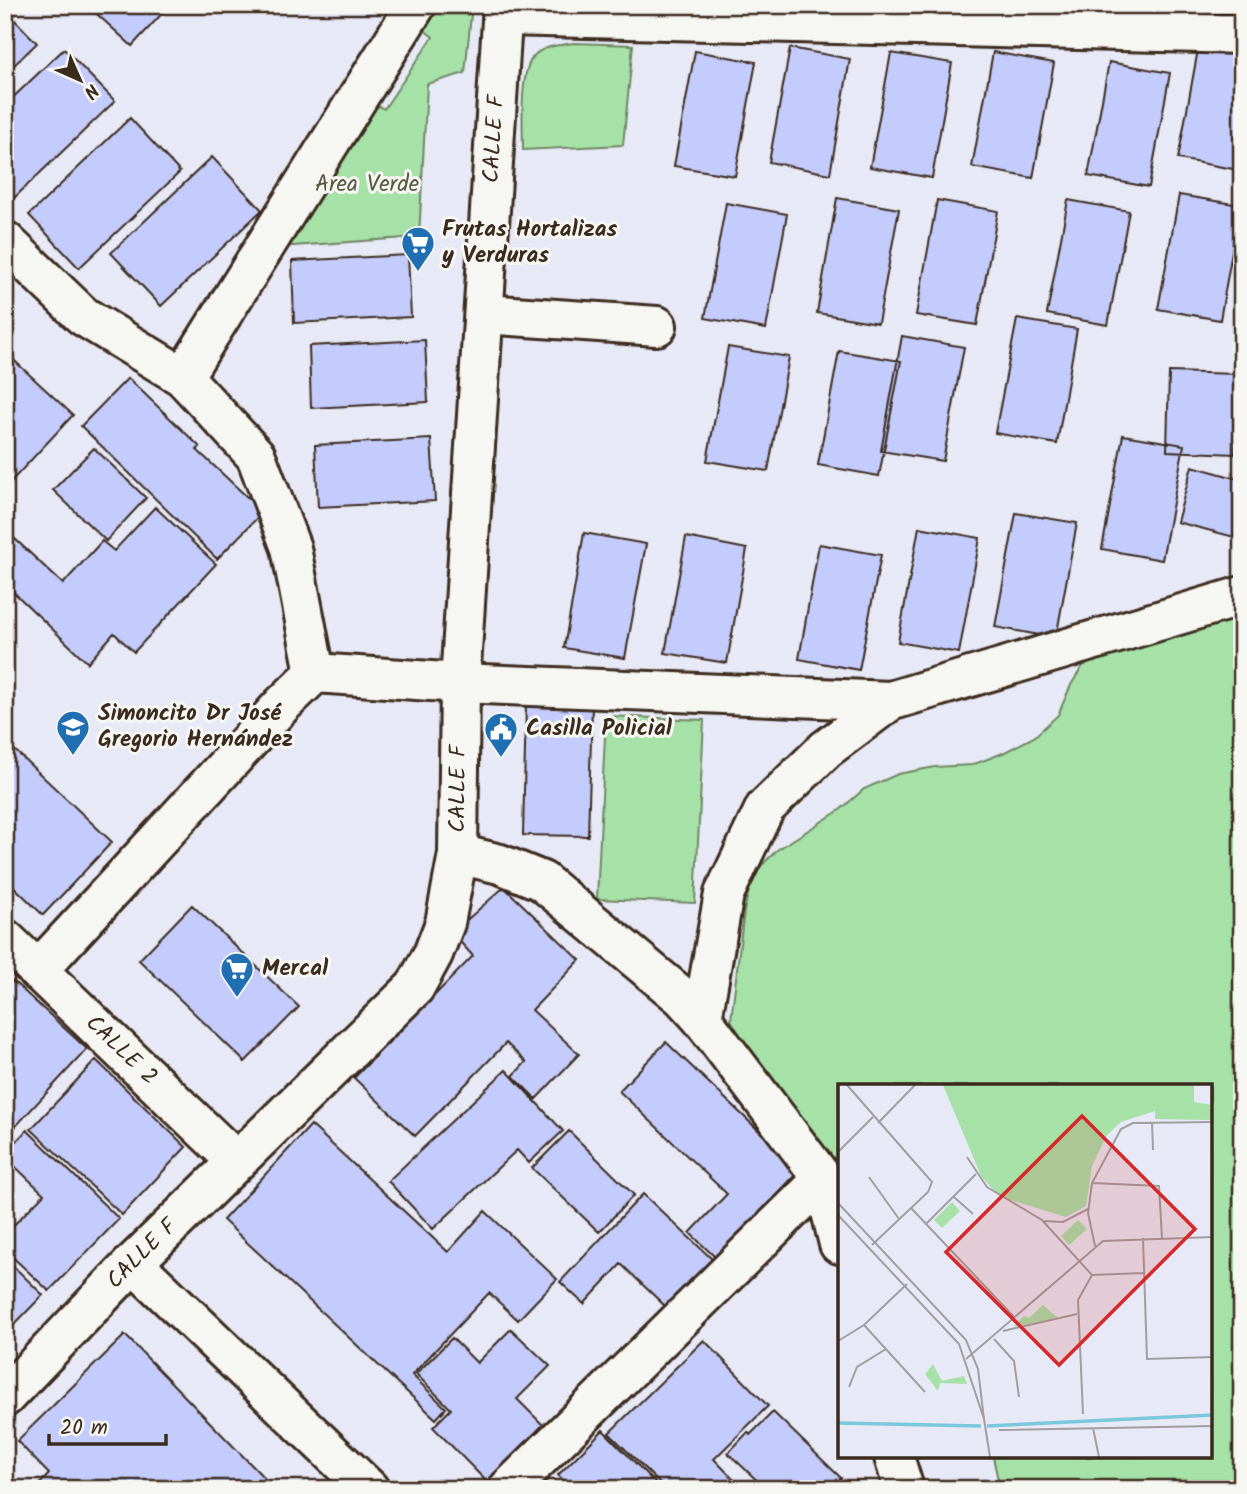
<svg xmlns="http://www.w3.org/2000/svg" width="1247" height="1494" font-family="Kalam,sans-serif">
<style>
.green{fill:#a6e2a8;stroke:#708663;stroke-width:2}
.building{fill:#c4ccfe;stroke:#3b2a1e;stroke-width:2}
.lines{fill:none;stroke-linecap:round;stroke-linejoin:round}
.minor-casing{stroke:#3b2a1e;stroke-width:44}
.minor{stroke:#f6f6f2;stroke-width:38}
.labels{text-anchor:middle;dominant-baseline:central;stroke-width:6;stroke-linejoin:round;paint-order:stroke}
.street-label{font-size:23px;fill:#3b2a1e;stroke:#f6f6f2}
.park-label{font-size:23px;fill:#565840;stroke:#f6f6f2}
.poi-label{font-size:23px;font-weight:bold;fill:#3b2a1e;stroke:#f6f6f2;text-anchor:start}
.inset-river{fill:none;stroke:#7bc7db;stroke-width:3.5}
.inset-road{fill:none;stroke:#a29da0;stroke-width:2}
.view{fill:#d62828;fill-opacity:0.15;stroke:#d62828;stroke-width:3.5}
.inset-edge{fill:none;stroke:#3b2a1e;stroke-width:3.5}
</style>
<rect width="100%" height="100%" fill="#e7e9f6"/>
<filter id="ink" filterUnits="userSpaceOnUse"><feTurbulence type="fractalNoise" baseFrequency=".0143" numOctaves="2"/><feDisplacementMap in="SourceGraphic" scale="14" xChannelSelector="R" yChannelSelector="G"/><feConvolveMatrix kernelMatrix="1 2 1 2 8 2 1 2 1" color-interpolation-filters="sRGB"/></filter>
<g filter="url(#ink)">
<path class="green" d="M413,5H472L465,73L427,84L419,237L263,248L358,95L384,109L433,37L406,16Z
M574,43L633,45L623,145L523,150C523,128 519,74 533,57C541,46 561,45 574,43Z
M1242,603V1489H1000L993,1457H1210V1086H839V1190L767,1083L731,1020L744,911L753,874L777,850L840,810L864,789L898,774L935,767L972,765L1003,753L1034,737L1058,715L1071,685L1090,654Z
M606,716L704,720L695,903L597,899Z"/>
<path class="building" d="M87,5H170L132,46Z
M5,10L37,43L5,74Z
M1199,44L1242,52V154L1239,170L1178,159Z
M790,48L850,59L830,174L769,162Z
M64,49L115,101L14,198L5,188V105Z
M695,51L756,62L735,176L674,166Z
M993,52L1054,63L1033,178L972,167Z
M891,53L952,63L932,178L870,167Z
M1109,62L1170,73L1149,187L1088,176Z
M130,118L180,172L79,268L29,215Z
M212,157L262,210L161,306L111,253Z
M1179,195L1240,205L1220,320L1158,309Z
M837,198L899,209L878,323L817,313Z
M937,200L998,211L977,325L916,315Z
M1068,200L1129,211L1108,325L1047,314Z
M726,203L787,214L766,329L705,318Z
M408,255L411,317L294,323L292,261Z
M1017,319L1077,329L1057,444L995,433Z
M902,336L964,347L943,461L881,451Z
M425,340L428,402L311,408L309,346Z
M728,347L789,357L768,471L707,461Z
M839,351L901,361L879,476L818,465Z
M5,352L73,415L5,488Z
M1169,372L1238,374L1235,454L1167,451Z
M128,378L200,447L197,450L263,512L217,559L81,426Z
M1123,435L1184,445L1162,560L1102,549Z
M431,439L435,501L318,507L315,445Z
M94,448L146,498L106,541L53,490Z
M1192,466L1242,480V539L1177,522Z
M155,507L216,564L134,652L114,633L88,663L5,584V550L15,539L63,584L102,541L114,551Z
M1016,513L1077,523L1056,638L995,627Z
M919,527L980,538L959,653L898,642Z
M584,533L646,544L625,658L564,648Z
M686,537L747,549L727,663L665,653Z
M819,544L881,555L859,670L799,659Z
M526,704L592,706L588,836L523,835Z
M5,741L112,842L43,915L5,878Z
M504,887L580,960L532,1010L579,1054L536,1099L513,1076L526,1062L506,1043L415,1136L354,1078L473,956L452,933Z
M192,905L299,1007L245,1062L139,960Z
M13,981L87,1049L5,1138V990Z
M666,1042L800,1170L716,1258L690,1233L727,1194L619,1091Z
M96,1060L186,1147L122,1215L31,1129Z
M506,1070L563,1131L529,1163L517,1150L433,1229L388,1181Z
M311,1125L448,1252L485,1211L557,1279L518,1320L489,1293L412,1375L446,1408L436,1419L223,1220Z
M27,1130L119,1219L49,1291L5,1250V1234L44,1194L5,1157V1153Z
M569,1131L634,1195L599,1232L532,1168Z
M643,1194L712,1259L666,1307L621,1264L584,1304L560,1282Z
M5,1258L43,1295L5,1334Z
M511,1329L550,1366L517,1399L543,1425L487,1482L433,1427L451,1409L416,1374L452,1338L477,1363Z
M125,1335L275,1489H35L49,1474L17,1441Z
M704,1340L768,1406L714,1459L743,1489H665L609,1433Z
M773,1412L841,1478L830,1489H766L728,1453L748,1432L750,1435Z
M603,1430L661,1489H572L558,1475Z"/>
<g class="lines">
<defs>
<g id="minor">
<path d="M503,16L1242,34"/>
<path d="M5,241L83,316L183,377L256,456L291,548L315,673"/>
<path d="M484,314L657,326"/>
<path d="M183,377L416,5"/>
<path d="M458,854L500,864L542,881L682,997L702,1019L823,1179L839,1244"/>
<path id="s1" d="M5,939L236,1161"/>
<path d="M37,971L283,704L315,673L460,683L890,701L1242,596"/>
<path d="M702,1019L724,894L765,808L826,749L890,701"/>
<path d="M133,1263L369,1489"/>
<path id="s2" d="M5,1397L133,1263L415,987L433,954L445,923L458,854L460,683L503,5"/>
<path d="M894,1457L904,1489"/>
<path d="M508,1489L823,1179"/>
</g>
</defs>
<use href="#minor" class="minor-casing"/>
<use href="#minor" class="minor"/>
</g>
</g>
<defs>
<symbol id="supermarket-pin" viewBox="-11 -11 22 30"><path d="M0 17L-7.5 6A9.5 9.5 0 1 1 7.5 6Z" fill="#1f6fb2" stroke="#f6f6f2"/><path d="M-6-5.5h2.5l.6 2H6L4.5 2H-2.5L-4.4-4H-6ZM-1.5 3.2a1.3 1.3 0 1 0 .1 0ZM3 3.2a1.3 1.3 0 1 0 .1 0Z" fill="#fff"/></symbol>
<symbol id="school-pin" viewBox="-11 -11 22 30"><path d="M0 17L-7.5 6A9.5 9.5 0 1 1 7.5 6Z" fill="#1f6fb2" stroke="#f6f6f2"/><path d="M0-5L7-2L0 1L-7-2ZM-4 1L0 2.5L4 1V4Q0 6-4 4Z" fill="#fff"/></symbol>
<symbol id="civic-pin" viewBox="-11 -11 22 30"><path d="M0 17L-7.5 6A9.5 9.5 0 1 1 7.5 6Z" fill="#1f6fb2" stroke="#f6f6f2"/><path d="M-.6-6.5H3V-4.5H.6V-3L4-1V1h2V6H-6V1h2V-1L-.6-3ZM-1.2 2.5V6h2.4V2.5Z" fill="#fff"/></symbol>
</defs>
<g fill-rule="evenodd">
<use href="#supermarket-pin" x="399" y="224" width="38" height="52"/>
<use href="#school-pin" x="54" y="708" width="38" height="52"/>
<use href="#civic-pin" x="482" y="710" width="38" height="52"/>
<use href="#supermarket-pin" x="218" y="950" width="38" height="52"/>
</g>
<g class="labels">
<g class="street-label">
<text stroke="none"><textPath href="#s2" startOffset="1437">CALLE F</textPath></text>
<text stroke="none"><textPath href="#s2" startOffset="786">CALLE F</textPath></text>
<text stroke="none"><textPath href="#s1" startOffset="161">CALLE 2</textPath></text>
<text stroke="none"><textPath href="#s2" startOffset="198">CALLE F</textPath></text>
</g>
<g class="park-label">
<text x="367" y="185">Area Verde</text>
</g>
<g class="poi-label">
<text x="442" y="230">Frutas Hortalizas<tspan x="442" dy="26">y Verduras</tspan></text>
<text x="98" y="714">Simoncito Dr José<tspan x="98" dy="26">Gregorio Hernández</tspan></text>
<text x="526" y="729">Casilla Policial</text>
<text x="262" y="969">Mercal</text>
</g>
</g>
<g transform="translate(838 1084)">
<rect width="374" height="374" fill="#e7e9f6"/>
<path d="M105,1H356V18L374,21V36L317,35V27L283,38L269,51L254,82L248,122L228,133L162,113L143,92ZM114,118L122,127L104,144L96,136ZM240,136L249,145L231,161L223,152ZM205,221L220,234L175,243L186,232L191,234ZM95,280L104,297L126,292L129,300L102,299L100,307L87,290Z" fill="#a6e2a8"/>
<path class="inset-river" d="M0,339L143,342M149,342L375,331"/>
<path class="inset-road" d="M9,1L94,98L90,108L34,161M40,39L77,1M314,39L315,66M0,68L35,33M129,73L149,103L204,136L254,191L306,189M31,93L61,135M254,99L321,102L324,154M116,113L135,130M0,119L128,256L140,285L146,335M73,124L177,234M0,131L121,260L146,335L152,373M205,137L225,138L250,125M88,140L138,90M305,154L309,275L375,273M257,162L250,129L254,99L283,45L295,39L375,38M26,241L87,308M165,247L239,230M156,255L176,277L181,313M0,257L26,241L69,200M128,275L265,157L375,153M11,303L19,283L48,265M245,330L240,216L254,191M255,344L261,373M161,346L375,342"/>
<path class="view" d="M244,32L357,145L221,281L108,168Z"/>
<rect width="374" height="374" class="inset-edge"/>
</g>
<rect width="1247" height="1494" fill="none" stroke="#f6f6f2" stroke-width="28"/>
<rect x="14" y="14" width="1219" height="1466" fill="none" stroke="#3b2a1e" stroke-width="2.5" filter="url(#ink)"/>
<g transform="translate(80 80) rotate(135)" stroke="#f6f6f2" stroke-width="5" paint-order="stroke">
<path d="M0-5L12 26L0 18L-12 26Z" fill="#3b2a1e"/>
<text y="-10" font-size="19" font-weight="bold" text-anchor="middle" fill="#3b2a1e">N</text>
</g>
<path d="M49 1434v10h117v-10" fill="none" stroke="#3b2a1e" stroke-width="3.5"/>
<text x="60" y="1434" font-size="21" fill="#3b2a1e" stroke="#f6f6f2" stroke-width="5" paint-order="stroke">20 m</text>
</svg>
